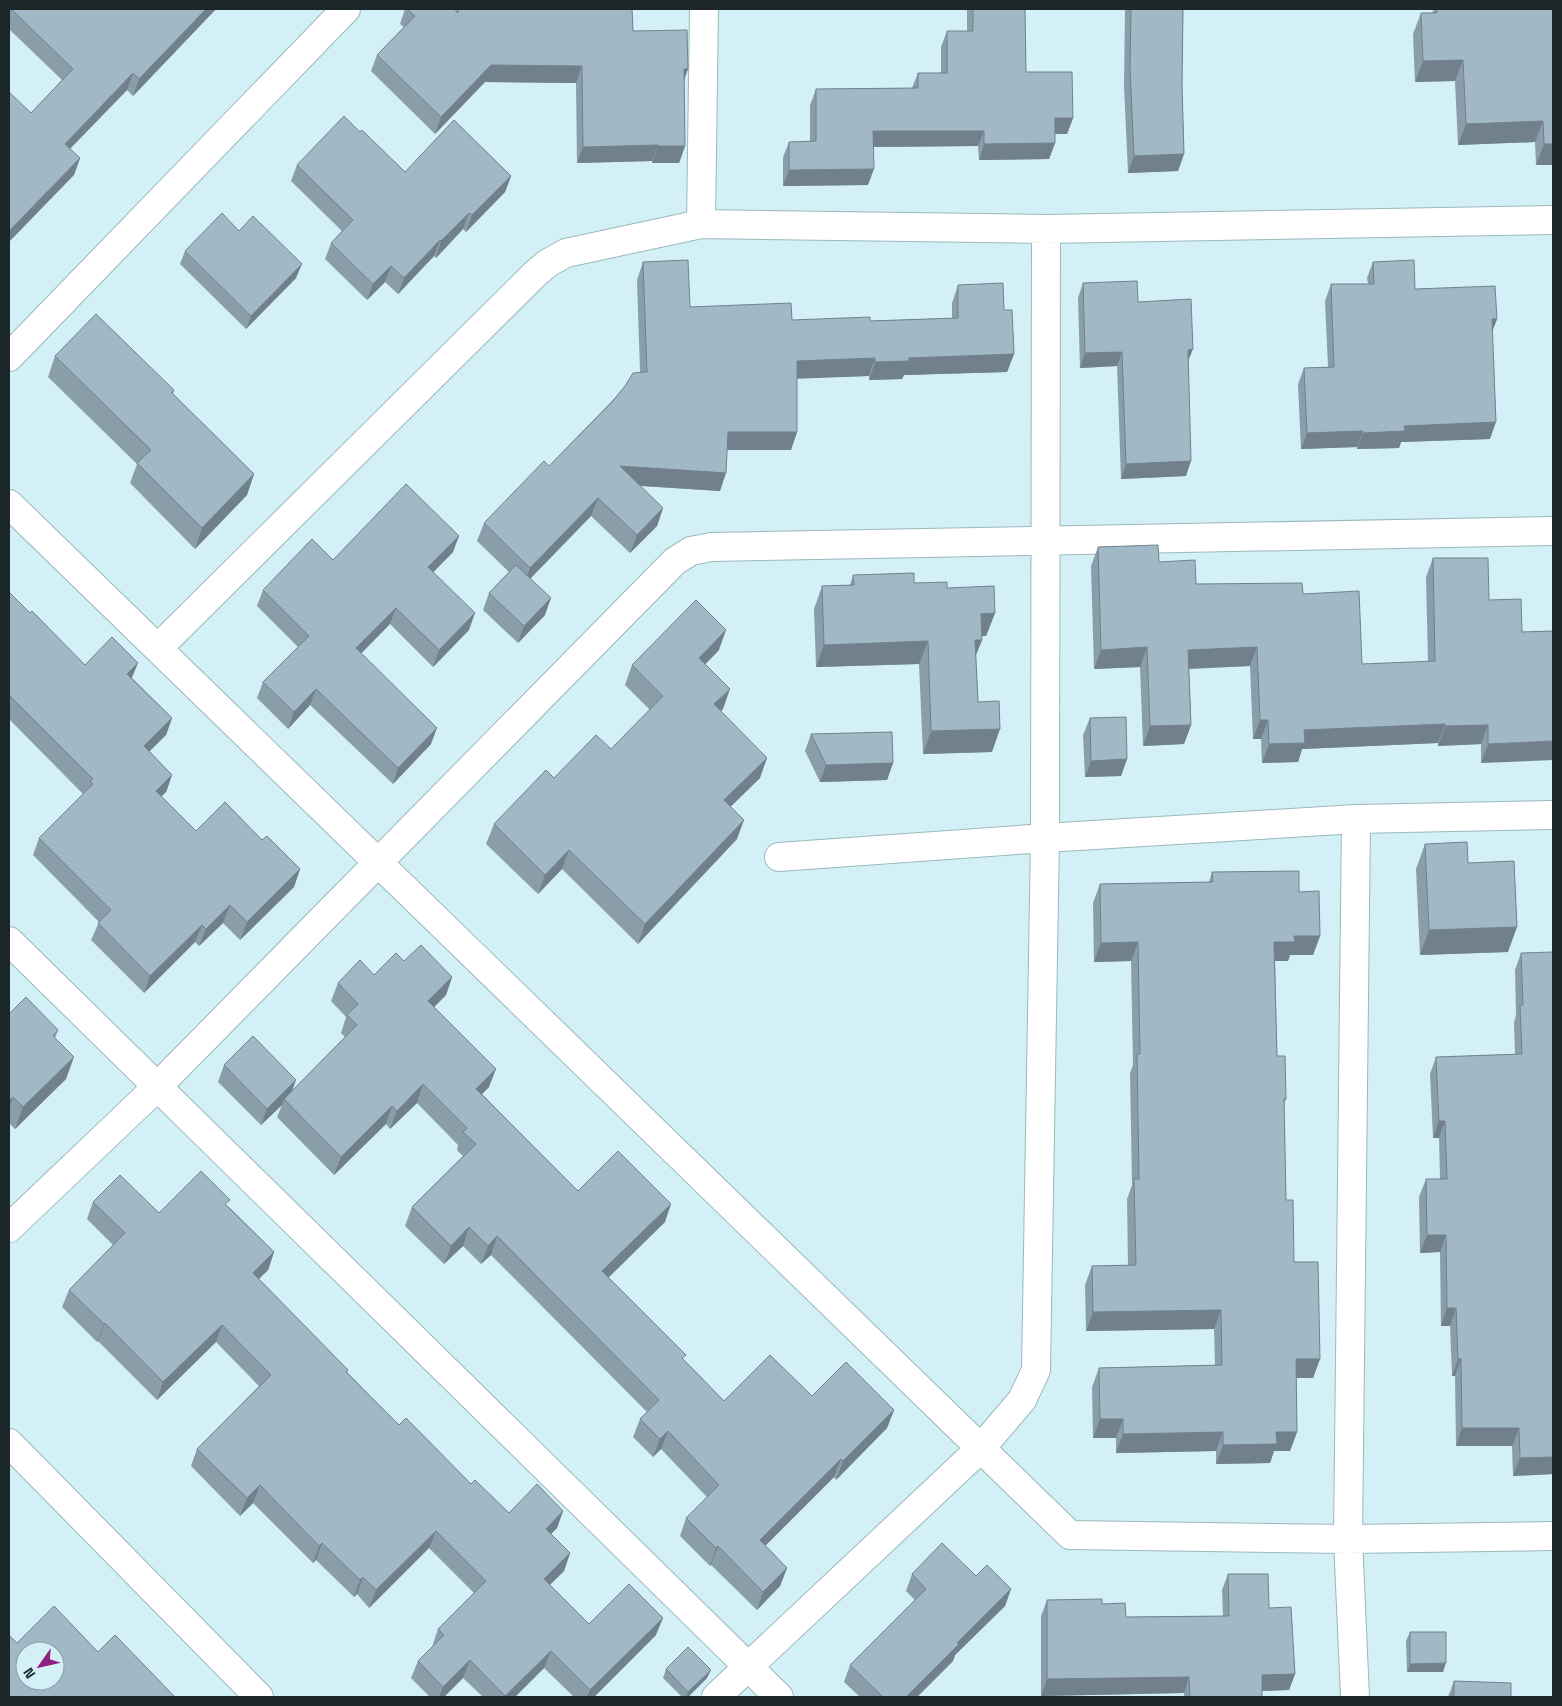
<svg xmlns="http://www.w3.org/2000/svg" width="1562" height="1706" font-family="'Space Grotesk',sans-serif">
<style>
.lines{fill:none;stroke-linecap:round;stroke-linejoin:round}
.street-casing{stroke:#9bb8bd;stroke-width:30}
.street{stroke:#fff;stroke-width:28}
.wall{fill:#8a9eaa}
.shaded-wall{fill:#71818b}
.building{fill:#a1b8c6;stroke:#71818b;fill-rule:evenodd}
</style>
<rect width="100%" height="100%" fill="#d2f0f6"/>
<g class="lines">
<defs>
<path id="street" d="M701,224L704,9
M9,357L346,9
M9,504L1070,1535L1348,1539L1553,1536
M158,648L536,273L548,263L566,253L701,224L1046,229L1553,220
M779,857L1045,838L1356,819L1553,815
M9,941L779,1697
M9,1228L157,1087L675,561L691,551L711,547L1553,531
M9,1443L259,1697
M716,1697L981,1448L1022,1400L1036,1370L1045,838L1046,229
M1355,1697L1348,1539L1356,819"/>
</defs>
<use href="#street" class="street-casing"/>
<use href="#street" class="street"/>
</g>
<path class="wall" d="M9,9H216L133,96L127,90L70,149L80,158L74,175L31,113L62,80L9,29Z
M405,9H632L633,31L688,69L684,79L685,146L679,163H652V161L577,163L576,83L485,82L435,134L371,71L377,55L404,27L400,24Z
M967,9H1025L1026,72L1073,118L1067,134H1055V143L1049,159L979,160L978,146L873,147L868,185L783,186V157L789,142L810,141V105L816,89L912,88L918,73H941V47L947,31H967Z
M1125,9H1183L1182,85L1184,154L1178,171L1128,173L1124,86Z
M1434,9H1553V165H1536L1535,142L1458,145L1455,81L1415,82L1413,34L1421,13H1432Z
M360,132L405,172L511,176L505,192L466,232L463,229L436,258L434,256L398,294L385,282L367,300L325,259L331,243L342,231L291,181L297,165Z
M239,231L296,278L246,329L180,264L185,251Z
M643,262L690,307L792,320L870,321L952,318V303L958,285L1004,310L1014,354L1007,372L904,375L902,379L869,380V376L797,378V432L791,450H727L720,491L640,486L663,508L657,526L630,553L591,516L530,579L545,615L518,643L483,610L489,593L509,572L477,541L484,523L549,466L640,372L637,280Z
M1373,262L1415,289L1497,319L1492,331L1490,439L1401,442L1399,448L1357,449V447L1301,449L1298,384L1304,368L1328,367L1325,301L1331,284H1368L1367,278Z
M1083,283L1138,302L1188,362L1186,476L1121,479L1117,366L1080,368L1078,298Z
M55,356L174,390L173,394L254,474L247,495L195,549L130,483L137,464L48,377Z
M1098,547L1159,562L1196,584L1303,594L1362,664L1428,662L1426,577L1433,558L1489,600L1522,632L1553,631L1481,763V744L1438,746V743L1302,749L1298,762L1262,763L1261,739H1253L1250,666L1189,669L1191,725L1184,744L1143,746L1140,667L1094,669L1091,566Z
M453,552L433,572L469,630L433,667L390,624L361,653L431,744L393,784L310,705L288,729L257,698L263,682L298,647L257,606L263,590L333,560Z
M853,575L947,588L995,613L986,636H982V640L976,655L978,702L992,752L923,754L919,664L816,667L814,609L822,586L850,585Z
M9,592L30,613L85,665L132,678L172,718L166,735L149,751L172,775L166,792L161,796L196,831L262,840L300,869L294,887L240,940L223,923L199,946L195,942L144,993L91,940L99,922L33,855L39,838L83,794L9,719Z
M719,650L705,664L723,709L721,711L760,778L730,807L737,839L638,944L562,869L538,894L486,844L494,824L554,778L611,749L650,710L625,685L632,665Z
M1090,718L1127,759L1121,776L1085,777L1083,735Z
M811,734L893,763L887,780L820,782L805,751Z
M1425,844L1468,863L1508,952L1420,955L1416,869Z
M1212,872L1299,892L1320,936L1313,955H1290L1288,961H1275L1277,1056L1286,1099L1284,1104L1286,1200L1294,1262L1320,1359L1313,1378H1296L1297,1432L1290,1451H1274L1270,1463L1216,1464V1451L1116,1453V1438H1093L1092,1387L1099,1368L1215,1365L1214,1329L1086,1331L1085,1285L1092,1266L1128,1265L1127,1199L1132,1185L1130,1073L1133,1065L1131,961L1094,962L1093,903L1100,884L1209,882Z
M1521,953L1553,1474L1513,1476L1512,1446H1456L1455,1376H1452L1450,1326H1441L1440,1252L1420,1253L1419,1197L1426,1179H1440L1439,1138H1433L1430,1074L1436,1057L1515,1054L1514,1023L1516,1015L1515,970Z
M404,961L452,977L446,995L434,1007L489,1087L482,1094L578,1191L665,1222L608,1277L684,1360L724,1401L812,1396L894,1410L887,1428L836,1480L834,1477L765,1546L787,1568L780,1586L757,1610L711,1565L710,1566L680,1536L686,1518L707,1497L661,1449L653,1457L633,1437L640,1419L647,1412L491,1255L481,1264L463,1246L444,1264L405,1226L412,1207L463,1156L457,1150L458,1145L417,1103L390,1129L386,1124L334,1175L277,1117L282,1105L261,1125L218,1082L224,1065L292,1091L345,1037L341,1033L346,1017L331,1001L338,983L374,975Z
M9,1014L58,1030L55,1038L66,1079L15,1129L9,1123Z
M93,1202L159,1213L228,1206L274,1252L268,1270L258,1279L348,1370L347,1372L399,1425L471,1484L509,1513L563,1511L557,1528L551,1534L570,1553L564,1571L550,1585L589,1624L656,1635L594,1697H574L544,1668L515,1697H483L463,1678L444,1697H430L411,1678L418,1661L432,1647L438,1629L474,1593L429,1548L369,1608L357,1594L354,1597L316,1560L313,1563L253,1503L240,1516L191,1466L197,1449L259,1386L216,1342L157,1400L98,1341L97,1342L62,1307L69,1290L113,1245L87,1219Z
M912,1574L976,1576L1011,1589L1005,1606L955,1655L953,1661L917,1697H860L844,1682L850,1665L915,1600L906,1591Z
M1228,1574L1269,1608L1295,1674L1289,1690L1262,1691V1697H1184V1693L1041,1696V1616L1047,1600L1102,1604L1126,1617L1223,1616L1222,1590Z
M1410,1632L1443,1672H1407L1406,1641Z
M666,1669L707,1678L688,1697H682L663,1678Z
M1454,1681L1511,1697H1448Z"/>
<path class="shaded-wall" d="M206,9H216L133,96L139,79Z
M1463,60L1455,81L1415,82L1423,61Z
M491,65L582,66L576,83L485,82L435,134L441,117Z
M684,69H688L682,86Z
M133,73L127,90L59,160L65,144Z
M1055,118H1073L1067,134H1049Z
M1543,121L1535,142L1458,145L1466,124Z
M873,131H984L978,146L867,147Z
M1055,143L1049,159L979,160L984,144Z
M1544,144H1553V165H1536Z
M658,145L652,161L577,163L583,147Z
M658,146H685L679,163H652Z
M1184,154L1178,171L1128,173L1134,156Z
M80,158L74,175L9,242V231Z
M874,169L868,185L783,186L789,170Z
M511,176L505,192L466,232L472,215Z
M469,213L463,229L436,258L441,241Z
M440,240L434,256L398,294L404,278Z
M302,264L296,278L246,329L251,316Z
M391,266L385,282L367,300L373,284Z
M1492,319H1497L1491,335Z
M1193,349L1187,364L1188,350Z
M1122,352L1117,366L1080,368L1085,353Z
M1014,354L1007,372L904,375L902,379L869,380L875,362L909,358Z
M875,358L869,376L790,379L797,361Z
M1496,422L1490,439L1401,442L1399,448L1357,449L1363,433L1404,426Z
M1363,431L1357,447L1301,449L1307,433Z
M728,432H797L791,450H721Z
M1191,461L1186,476L1121,479L1126,464Z
M620,466L726,473L720,491L614,484Z
M254,474L247,495L195,549L202,528Z
M598,498L591,516L523,586L530,568Z
M663,508L657,526L630,553L637,535Z
M459,536L453,552L422,584L428,567Z
M551,598L545,615L518,643L524,626Z
M396,608L390,624L350,665L356,648Z
M475,613L469,630L433,667L439,650Z
M995,613L986,636H972L981,614Z
M726,630L719,650L692,678L699,658Z
M975,640H982L973,662Z
M928,641L919,664L816,667L824,645Z
M1147,647L1140,667L1094,669L1101,650Z
M1257,647L1250,666L1181,669L1188,650Z
M138,663L131,680L127,674Z
M316,689L310,705L288,729L294,712Z
M730,689L723,709L707,724L714,704Z
M172,718L166,735L138,763L144,746Z
M1260,720H1268L1261,739H1253Z
M1445,724L1438,743L1302,749L1298,762L1262,763L1269,744L1304,730Z
M1191,725L1184,744L1143,746L1150,726Z
M1488,725L1481,744L1438,746L1445,726Z
M437,728L431,744L393,784L398,768Z
M1000,729L992,752L923,754L931,731Z
M1553,741V760L1481,763L1488,744Z
M767,758L760,778L717,820L724,800Z
M1127,759L1121,776L1085,777L1091,761Z
M893,763L887,780L820,782L826,765Z
M172,775L166,792L150,808L156,791Z
M744,820L737,839L638,944L645,924Z
M569,850L562,869L538,894L545,875Z
M300,869L294,887L240,940L247,922Z
M230,905L223,923L199,946L206,929Z
M202,925L195,942L144,993L150,976Z
M1517,927L1508,952L1420,955L1429,930Z
M1294,936H1320L1313,955H1290L1288,961H1267L1274,942Z
M1138,942L1131,961L1094,962L1101,943Z
M452,977L446,995L421,1020L428,1001Z
M74,1057L66,1079L15,1129L23,1107Z
M496,1069L489,1087L469,1107L476,1089Z
M296,1080L290,1097L284,1099L282,1105L261,1125L267,1109Z
M423,1084L417,1103L390,1129L397,1111Z
M13,1097L9,1108V1101Z
M392,1106L386,1124L334,1175L341,1157Z
M1439,1121H1445L1439,1138H1433Z
M671,1204L665,1222L596,1290L602,1271Z
M469,1227L463,1246L444,1264L451,1246Z
M1427,1235H1446L1440,1252L1420,1253Z
M497,1236L491,1255L481,1264L488,1246Z
M274,1252L268,1270L247,1291L253,1273Z
M1447,1308H1456L1450,1326H1441Z
M1221,1310L1214,1329L1086,1331L1093,1312Z
M105,1323L98,1341L97,1342L104,1324Z
M222,1325L216,1342L157,1400L163,1382Z
M1296,1359H1320L1313,1378H1289Z
M1458,1359H1461L1455,1376H1452Z
M894,1410L887,1428L836,1480L843,1461Z
M1100,1419H1123L1116,1438H1093Z
M1462,1428H1519L1512,1446H1456Z
M668,1431L661,1449L653,1457L660,1439Z
M1223,1432L1216,1451L1116,1453L1123,1434Z
M1276,1432H1297L1290,1451H1274L1270,1463L1216,1464L1223,1445Z
M1553,1457V1474L1513,1476L1520,1458Z
M841,1459L834,1477L753,1558L760,1540Z
M260,1485L253,1503L240,1516L247,1498Z
M563,1511L557,1528L539,1546L546,1529Z
M436,1531L429,1548L369,1608L376,1590Z
M322,1543L316,1560L313,1563L319,1546Z
M718,1546L711,1565L710,1566L716,1548Z
M570,1553L564,1571L538,1596L544,1579Z
M787,1568L780,1586L757,1610L763,1592Z
M363,1577L357,1594L354,1597L360,1580Z
M1011,1589L1005,1606L955,1655L953,1661L917,1697H906L957,1643Z
M663,1618L656,1635L594,1697H587L590,1690Z
M551,1651L544,1668L515,1697H505Z
M470,1660L463,1678L444,1697H439L443,1687Z
M1446,1663L1443,1672H1407L1410,1664Z
M711,1670L707,1678L688,1697H686L688,1692Z
M1295,1674L1289,1690L1256,1691L1262,1675Z
M1189,1677L1184,1693L1041,1696L1047,1679Z"/>
<path class="building" d="M11,9H206L139,79L133,73L65,144L80,158L9,231V92L31,113L73,69Z
M407,9H454L458,13V9H632L633,31L687,30L688,69H684L685,146H658V145L583,147L582,66L491,65L441,117L377,55L415,16Z
M973,9H1025L1026,72H1072L1073,118H1055V143L984,144V131H873L874,169L789,170V142L816,141V89L918,88V73H947V31H973Z
M1131,9H1183L1182,85L1184,154L1134,156L1130,69Z
M1437,9H1553V144H1544L1543,121L1466,124L1463,60L1423,61L1421,13H1437Z
M344,116L360,132L362,130L405,172L454,120L511,176L472,215L469,213L441,241L440,240L404,278L391,266L373,284L331,243L353,220L297,165Z
M222,213L239,231L253,216L302,264L251,316L185,251Z
M688,260L690,307L791,303L792,320L870,317V321L958,318V285L1003,283L1004,310H1012L1014,354L909,358V361L875,362V358L797,361V432H728L726,473L620,466L663,508L637,535L598,498L530,568L484,523L544,461L549,466L612,402L625,386L633,373L647,372L643,262Z
M1414,260L1415,289L1495,286L1497,319H1492L1496,422L1404,426L1405,431L1363,433V431L1307,433L1304,368L1334,367L1331,284H1374L1373,262Z
M1137,281L1138,302L1191,299L1193,349L1188,350L1191,461L1126,464L1122,352L1085,353L1083,283Z
M96,314L174,390L172,393L254,474L202,528L137,463L151,450L55,356Z
M406,484L459,536L428,567L475,613L439,650L396,608L356,648L437,728L398,768L316,689L294,712L263,682L309,636L263,590L312,539L333,560Z
M1158,545L1159,562L1195,560L1196,584L1302,583L1303,594L1359,591L1362,664L1435,661L1433,558H1488L1489,600L1521,599L1522,632L1553,631V741L1488,744V725L1445,726V724L1304,730L1305,743L1269,744L1268,720H1260L1257,647L1188,650L1191,725L1150,726L1147,647L1101,650L1098,547Z
M516,565L551,598L524,626L489,593Z
M914,573V583L947,582V588L994,586L995,613L981,614L982,640H975L978,702L999,701L1000,729L931,731L928,641L824,645L822,586L854,585L853,575Z
M9,592L30,613L32,611L85,665L112,637L138,663L127,674L172,718L144,746L172,775L156,791L196,831L225,802L262,840L267,836L300,869L247,922L230,905L206,929L202,925L150,976L98,923L111,910L39,838L93,784L90,781L93,779L9,695Z
M696,600L726,630L699,658L730,689L714,704L767,758L724,800L744,820L645,924L569,850L545,875L494,824L546,770L554,778L596,735L611,749L663,696L632,665Z
M1126,717L1127,759L1091,761L1090,718Z
M892,732L893,763L826,765L811,734Z
M1467,842L1468,863L1514,861L1517,927L1429,930L1425,844Z
M1299,871V892L1319,891L1320,936H1294L1295,942H1274L1277,1056H1285L1286,1099H1284L1286,1200H1293L1294,1262H1318L1320,1359H1296L1297,1432H1276L1277,1444L1223,1445V1432L1123,1434V1419H1100L1099,1368L1222,1365L1221,1310L1093,1312L1092,1266L1136,1265L1134,1179H1139L1137,1054H1140L1138,942L1101,943L1100,884L1213,882L1212,872Z
M421,945L452,977L428,1001L496,1069L476,1089L578,1191L618,1151L671,1204L602,1271L686,1355L682,1358L724,1401L770,1355L812,1396L846,1362L894,1410L843,1461L841,1459L760,1540L787,1568L763,1592L718,1546L716,1548L686,1518L719,1485L668,1431L660,1439L640,1419L659,1400L497,1236L488,1246L469,1227L451,1246L412,1207L476,1144L463,1132L467,1128L423,1084L397,1111L392,1106L341,1157L284,1099L357,1025L347,1015L358,1004L338,983L360,960L374,975L396,953L404,961Z
M1553,952V1457L1520,1458L1519,1428H1462L1461,1359H1458L1456,1308H1447L1446,1235H1427L1426,1179H1447L1445,1121H1439L1436,1057L1522,1054L1520,1005H1523L1521,953Z
M26,997L58,1030L53,1036L74,1057L23,1107L13,1097L9,1101V1014Z
M253,1036L296,1080L267,1109L224,1065Z
M201,1171L230,1200L225,1204L274,1252L253,1273L348,1370L346,1372L399,1425L406,1418L471,1484L475,1480L509,1513L537,1484L563,1511L546,1529L570,1553L544,1579L589,1624L629,1584L663,1618L590,1690L551,1651L505,1696L470,1660L443,1687L418,1661L444,1635L438,1629L486,1581L436,1531L376,1590L363,1577L360,1580L322,1543L319,1546L260,1485L247,1498L197,1449L271,1375L222,1325L163,1382L105,1323L104,1324L69,1290L125,1233L93,1202L120,1175L159,1213Z
M942,1543L976,1576L987,1565L1011,1589L957,1643L959,1644L906,1697H883L850,1665L926,1589L912,1574Z
M1228,1574H1268L1269,1608L1291,1607L1295,1674L1262,1675V1697H1190L1189,1677L1047,1679V1600L1102,1599V1604L1125,1603L1126,1617L1229,1616Z
M54,1606L98,1652L115,1635L175,1697H9V1635L17,1643ZM25,1651H55V1681H25Z
M1410,1632H1446V1663L1410,1664Z
M688,1647L711,1670L688,1692L666,1669Z
M1454,1681L1511,1683V1697H1454Z"/>
<rect width="1562" height="1706" fill="none" stroke="#1b2628" stroke-width="20"/>
<g transform="translate(40 1666) rotate(236)"><circle r="24" fill="#d2f0f6" stroke="#899fa4"/>
<path d="M0-4L9 19L0 12L-9 19Z" fill="#912081"/>
<text y="-8" font-size="14" font-weight="bold" text-anchor="middle" fill="#1b2628">N</text>
</g>
</svg>
